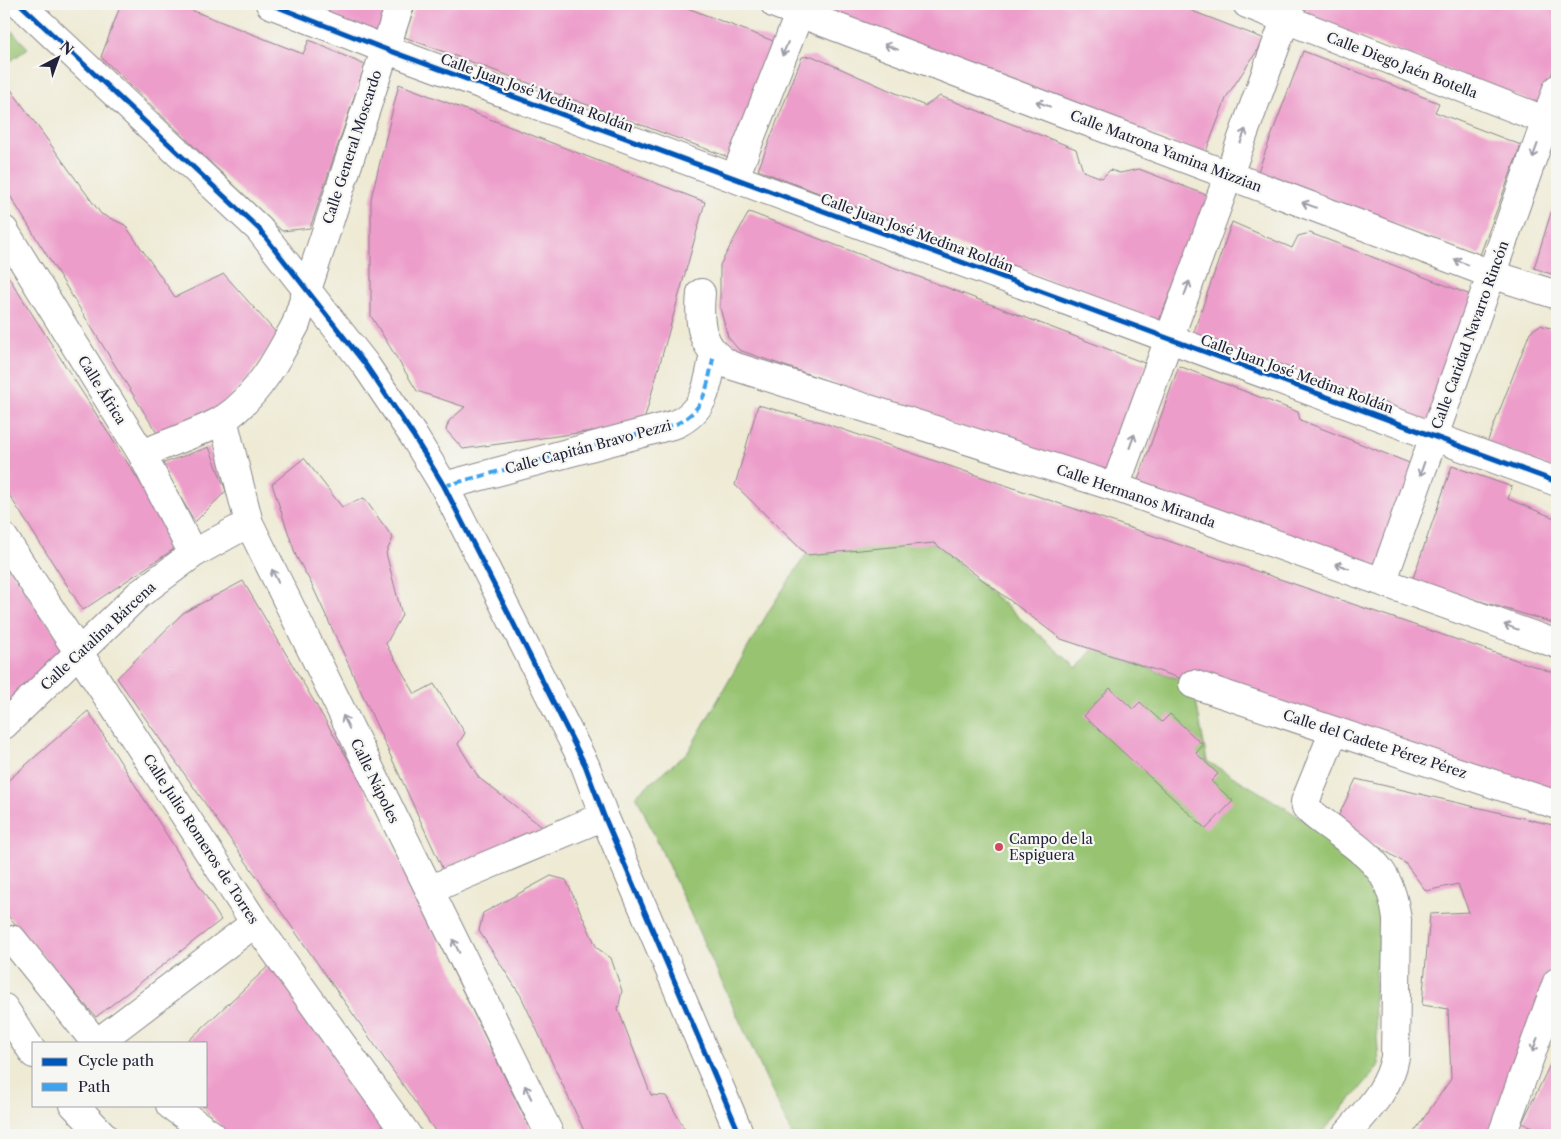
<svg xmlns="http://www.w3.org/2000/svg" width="1561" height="1139" font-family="'Libre Caslon Text',serif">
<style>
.green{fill:#98c472;stroke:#5d7356}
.building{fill:#ed9dca}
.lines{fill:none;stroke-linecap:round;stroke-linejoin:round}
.pedestrian-casing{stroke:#888688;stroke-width:30}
.minor-casing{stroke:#888688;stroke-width:30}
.pedestrian{stroke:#fff;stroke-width:28}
.minor{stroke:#fff;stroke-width:28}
.quiet{stroke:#3ea2ec;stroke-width:4;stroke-dasharray:8 4;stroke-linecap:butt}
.cycleway-casing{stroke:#f6f6f2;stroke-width:8}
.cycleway{stroke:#0057b8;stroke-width:5}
.oneway{stroke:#9c9ca7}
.poi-dot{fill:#d1495b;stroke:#f6f6f2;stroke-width:2}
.labels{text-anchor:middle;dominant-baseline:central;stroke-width:4.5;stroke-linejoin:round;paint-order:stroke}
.street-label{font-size:14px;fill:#22223b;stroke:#f6f6f2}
.poi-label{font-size:14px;fill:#22223b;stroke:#f6f6f2;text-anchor:start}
</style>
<rect width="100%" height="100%" fill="#f6f6f2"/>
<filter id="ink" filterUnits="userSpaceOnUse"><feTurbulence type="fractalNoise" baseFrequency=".02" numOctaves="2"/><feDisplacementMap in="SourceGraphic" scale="10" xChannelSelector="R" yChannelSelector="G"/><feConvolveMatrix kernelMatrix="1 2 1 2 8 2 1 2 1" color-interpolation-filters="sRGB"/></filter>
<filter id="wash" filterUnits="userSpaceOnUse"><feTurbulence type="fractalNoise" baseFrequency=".0096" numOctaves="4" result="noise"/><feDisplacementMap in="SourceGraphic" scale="20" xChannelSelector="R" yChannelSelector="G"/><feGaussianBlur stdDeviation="1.12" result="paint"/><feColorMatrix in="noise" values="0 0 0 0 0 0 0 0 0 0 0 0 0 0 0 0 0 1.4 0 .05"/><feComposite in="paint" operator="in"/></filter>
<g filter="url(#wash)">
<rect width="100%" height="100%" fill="#eeead4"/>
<path class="green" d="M4,23L28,48L4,66Z
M934,543L1077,668L1093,649L1193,684L1207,761C1246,785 1361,847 1375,886C1387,919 1374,965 1374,1000C1375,1021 1378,1043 1379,1064L1376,1070L1320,1135H792L636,795L688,752L770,609L813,544Z"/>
<g id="blocks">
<path class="building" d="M121,4H188L186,8L303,54L309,40L365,65L310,228L282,231L101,57Z
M276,4H395L380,45Z
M416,4H677L781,44L736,160L404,37Z
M829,4H1147L1158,8L1160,4H1174L1265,39L1227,96L1205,154L825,13Z
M1308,4H1557V59L1540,105L1304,15Z
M1303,51L1439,103L1435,112L1521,145L1480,255L1257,174Z
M812,56L925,106L940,96L1076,149L1083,171L1102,178L1110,170L1120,173L1139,169L1209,196L1159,321L758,170L802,57Z
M4,80L101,214L125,225L175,297L224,274L278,335L243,384L214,412L160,438L4,186Z
M399,84L705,202L643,424L463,449L446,430L449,421L465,407L417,391L371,316V199Z
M1557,193V276L1534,268Z
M749,212L1147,364L1106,478L739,350L728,337L720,308V265Z
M1232,222L1292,248L1298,236L1310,233L1476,297L1428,429L1191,340Z
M4,270L180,545L83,610L4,487Z
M1540,325L1557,330V470L1487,443L1530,332Z
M1179,366L1298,412L1300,420L1417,466L1376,575L1135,488Z
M758,405L821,422L1557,674V802L1061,639L934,543L807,555L735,485Z
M209,447L226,491L195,522L161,464Z
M304,458L342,507L364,498L393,538L386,553L402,615L386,644L415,694L434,684L465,733L458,744L479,778L546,830L445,874L311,583L296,556L272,484Z
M1452,466L1512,487L1508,499L1557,519V624L1412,581Z
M4,560L65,648L4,712Z
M243,581L358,776L533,1135H438L117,678L183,613Z
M1110,688L1133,709L1140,702L1162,722L1170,714L1203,745L1196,753L1218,774L1211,781L1233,801L1206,829L1084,716Z
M88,711L221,920L96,1017L4,911V784Z
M1356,779L1557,826V962L1523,1043L1492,1135H1412L1451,1079L1448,1009L1422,1005L1430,914L1469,912L1458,884L1426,891L1405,863L1336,821Z
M551,876L566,880L597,948L611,958L622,991L618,1009L651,1095L666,1096L685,1130L683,1135H586L521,996L479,931L483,913Z
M275,960L395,1135H228L202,1105H206V1043H186Z
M1557,1050V1135H1552L1522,1123Z"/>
</g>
</g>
<g filter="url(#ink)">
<use href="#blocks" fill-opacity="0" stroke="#888688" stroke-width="1"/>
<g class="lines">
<defs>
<path id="pedestrian" d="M444,486L676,424C707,409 707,385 714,354"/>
<path id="minor" d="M20,4L259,229L365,364L413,435L444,486L585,765L604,816L740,1135
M270,4L385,49L1557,482
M775,4L1491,274L1557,295
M1247,4L1557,125
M735,177L803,4
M4,230L142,454L193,554
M701,293C698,324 701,349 730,365L1115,487L1557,644
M223,419L249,523L550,1135
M142,454C167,443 202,432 224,419C257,397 278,358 296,324L400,4
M1115,487L1291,4
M4,538L255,923L407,1135
M1383,580L1557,89
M1193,684L1557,805
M4,725L138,595L193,554L249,523
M1334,731L1305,802L1306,807C1313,816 1324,822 1333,829C1371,858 1391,869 1397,920L1395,1057C1389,1090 1367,1110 1346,1135
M429,890L604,816
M13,940L96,1043
M4,1008L34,1054
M97,1043L255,923
M74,1105L103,1135
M170,1105L212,1135
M1502,1135L1557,982"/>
</defs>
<use href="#pedestrian" class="pedestrian-casing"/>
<use href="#minor" class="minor-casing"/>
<use href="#pedestrian" class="pedestrian"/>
<use href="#minor" class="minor"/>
<path class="quiet" d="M444,486L676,424C707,409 707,385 714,354"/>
<defs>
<path id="cycleway" d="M20,4L259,229L365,364L413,435L444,486L585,765L604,816L740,1135
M270,4L385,49L1557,482"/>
</defs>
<use href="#cycleway" class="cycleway-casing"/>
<use href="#cycleway" class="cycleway"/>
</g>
<defs><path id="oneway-shaft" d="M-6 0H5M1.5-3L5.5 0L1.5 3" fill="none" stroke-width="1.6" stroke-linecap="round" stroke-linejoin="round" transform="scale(1.25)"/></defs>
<g class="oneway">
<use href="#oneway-shaft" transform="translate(891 47) rotate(-159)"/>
<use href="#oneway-shaft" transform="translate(785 49) rotate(112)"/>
<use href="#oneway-shaft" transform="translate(1043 104) rotate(-159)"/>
<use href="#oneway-shaft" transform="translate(1243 136) rotate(-70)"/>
<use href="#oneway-shaft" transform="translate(1535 151) rotate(110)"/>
<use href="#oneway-shaft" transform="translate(1309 205) rotate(-159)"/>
<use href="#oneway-shaft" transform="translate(1461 262) rotate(-159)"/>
<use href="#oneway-shaft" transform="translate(1187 288) rotate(-70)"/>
<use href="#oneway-shaft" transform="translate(1132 441) rotate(-70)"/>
<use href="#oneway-shaft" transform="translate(1422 469) rotate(109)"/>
<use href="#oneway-shaft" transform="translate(1342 566) rotate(-161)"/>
<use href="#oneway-shaft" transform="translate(275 576) rotate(-116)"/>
<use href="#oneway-shaft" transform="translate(1511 627) rotate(-160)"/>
<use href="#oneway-shaft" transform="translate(346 722) rotate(-116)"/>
<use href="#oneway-shaft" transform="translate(456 946) rotate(-116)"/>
<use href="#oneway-shaft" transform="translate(1535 1045) rotate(110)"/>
<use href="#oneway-shaft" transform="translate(528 1092) rotate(-116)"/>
</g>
</g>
<circle class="poi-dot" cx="999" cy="847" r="5"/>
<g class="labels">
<g class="street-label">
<text transform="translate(1402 65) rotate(21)">Calle Diego Jaén Botella</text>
<text transform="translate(537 93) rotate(20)">Calle Juan José Medina Roldán</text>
<text transform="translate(352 147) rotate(-72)">Calle General Moscardo</text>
<text transform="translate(1166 151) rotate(21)">Calle Matrona Yamina Mizzian</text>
<text transform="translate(917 233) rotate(20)">Calle Juan José Medina Roldán</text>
<text transform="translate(1470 335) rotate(-70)">Calle Caridad Navarro Rincón</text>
<text transform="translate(1297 374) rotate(20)">Calle Juan José Medina Roldán</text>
<text transform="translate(102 390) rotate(58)">Calle África</text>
<text transform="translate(588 447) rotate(-15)">Calle Capitán Bravo Pezzi</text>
<text transform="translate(1136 496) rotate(19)">Calle Hermanos Miranda</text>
<text transform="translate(98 636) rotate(-43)">Calle Catalina Bárcena</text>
<text transform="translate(1375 744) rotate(18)">Calle del Cadete Pérez Pérez</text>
<text transform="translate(375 781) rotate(64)">Calle Nápoles</text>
<text transform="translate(201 839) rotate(57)">Calle Julio Romeros de Torres</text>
</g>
<g class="poi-label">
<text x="1009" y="839">Campo de la<tspan x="1009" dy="16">Espiguera</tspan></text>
</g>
</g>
<rect width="1561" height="1139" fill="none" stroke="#f6f6f2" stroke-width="20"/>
<rect x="32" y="1042" width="175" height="65" fill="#f6f6f2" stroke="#a1a1a9"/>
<rect x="42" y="1058" width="25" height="8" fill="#0057b8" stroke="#a1a1a9"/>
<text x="78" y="1066" font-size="15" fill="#22223b">Cycle path</text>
<rect x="42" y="1083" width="25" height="8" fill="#3ea2ec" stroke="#a1a1a9"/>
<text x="78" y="1092" font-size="15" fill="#22223b">Path</text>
<g transform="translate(58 58) rotate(41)" stroke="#f6f6f2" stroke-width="4" paint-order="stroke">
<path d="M0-4L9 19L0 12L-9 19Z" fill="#22223b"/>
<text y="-8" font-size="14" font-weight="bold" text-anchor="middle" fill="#22223b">N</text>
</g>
</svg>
